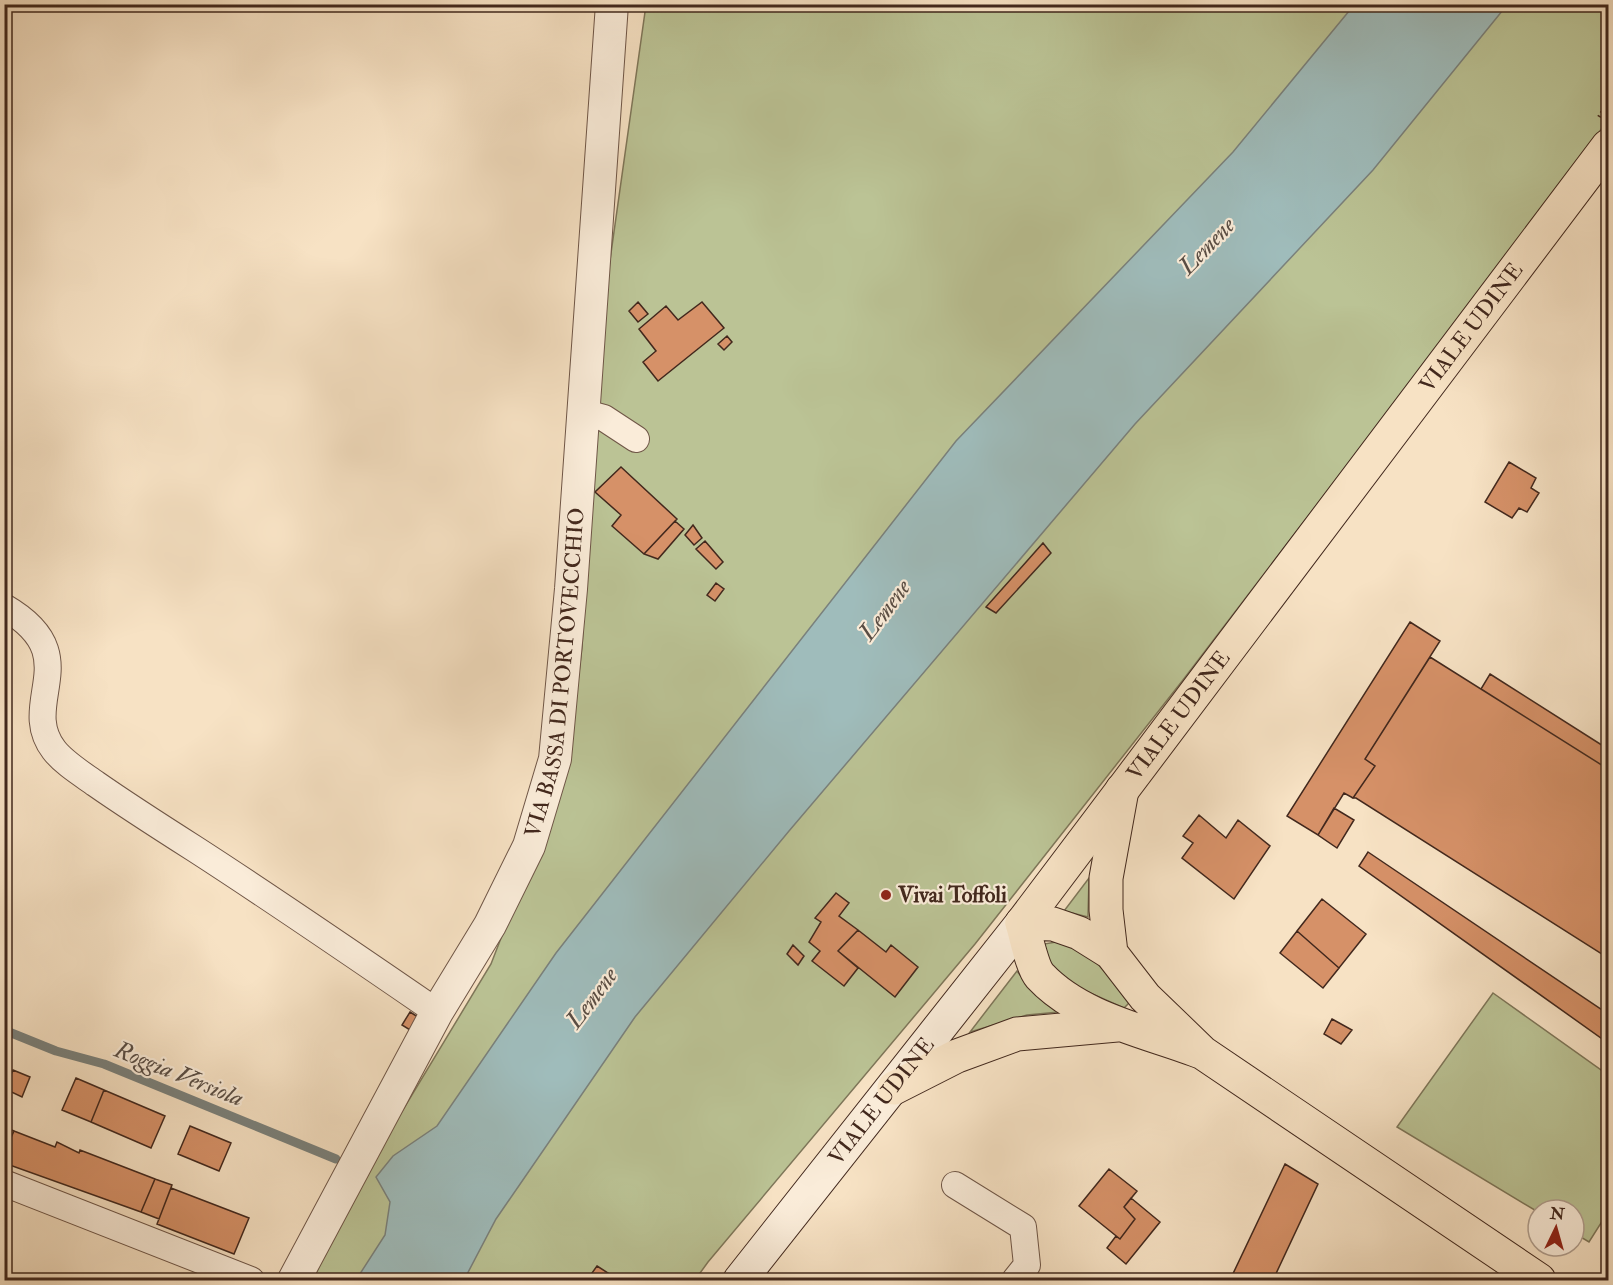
<svg xmlns="http://www.w3.org/2000/svg" width="1613" height="1285" font-family="'IM FELL Double Pica',serif">
<style>
.green{fill:#bbc395;stroke:#7e7659;stroke-width:1.5}
.water{fill:#9fbcbb;stroke:#7a817c;stroke-width:1.5}
.lines{fill:none;stroke-linecap:round;stroke-linejoin:round}
.stream{stroke:#7a817c;stroke-width:9}
.building{fill:#d69168;stroke:#42281d;stroke-width:1.5}
.minor-casing{stroke:#6f5647;stroke-width:28}
.tertiary-casing{stroke:#6f5647;stroke-width:34}
.secondary-casing{stroke:#42281d;stroke-width:35}
.primary-casing{stroke:#42281d;stroke-width:35}
.trunk-casing{stroke:#42281d;stroke-width:35}
.path{stroke:#42281d;stroke-width:4;stroke-dasharray:1.5 3;stroke-linecap:butt}
.minor{stroke:#faecd9;stroke-width:26}
.tertiary{stroke:#faecd9;stroke-width:32}
.secondary{stroke:#faecd9;stroke-width:33}
.primary{stroke:#f7e2c4;stroke-width:33}
.trunk{stroke:#f7e2c4;stroke-width:33}
.poi-dot{fill:#8f2418;stroke:#faecd9;stroke-width:2}
.labels{text-anchor:middle;dominant-baseline:central;stroke-width:4.5;stroke-linejoin:round;paint-order:stroke}
.street-label{font-size:22px;fill:#42281d;stroke:#faecd9}
.poi-label{font-size:22px;font-weight:bold;fill:#42281d;stroke:#faecd9;text-anchor:start}
.water-label{font-size:24px;font-style:italic;fill:#594d44;stroke:#faecd9}
</style>
<rect width="100%" height="100%" fill="#f7e2c4"/>
<filter id="stains"><feTurbulence type="fractalNoise" baseFrequency=".00333" numOctaves="4"/><feColorMatrix values="0 0 0 0 .2 0 0 0 0 .09 0 0 0 0 .02 0 0 0 .5 -.17"/></filter>
<radialGradient id="worn" r=".72"><stop offset=".6" stop-color="#630" stop-opacity="0"/><stop offset="1" stop-color="#630" stop-opacity=".3"/></radialGradient>
<path class="green" d="M646,5H1608V119L1584,155L1183,680L975,944L708,1262L695,1280H302L343,1209L491,964L568,765L582,647L600,331Z
M1089,878L1088,917L1064,911Z
M1056,942C1096,954 1105,971 1130,1002L1124,1008L1063,981L1038,945Z
M1017,971L1032,991L1059,1012L1027,1015L970,1032Z
M1493,993L1608,1075V1212L1589,1242L1574,1233V1210L1538,1212L1397,1127Z"/>
<path class="water" d="M1354,5H1507L1373,170L1135,424L789,831L635,1017L496,1219L464,1280H356L385,1235L390,1202L376,1177L393,1156L437,1126L556,953L956,441L1233,152Z"/>
<g class="lines">
<path class="stream" d="M4,1030L56,1051L104,1064L336,1159"/>
</g>
<path class="building" d="M638,302L648,314L638,322L629,311Z
M702,302L724,328L658,381L643,362L656,351L639,329L666,306L678,320Z
M727,336L732,342L724,350L718,344Z
M1509,462L1536,478L1531,488L1539,493L1527,512L1519,508L1512,518L1485,502Z
M621,467L677,519L644,554L612,526L621,515L595,492Z
M675,521L684,529L658,559L644,554Z
M693,525L702,538L694,545L685,535Z
M705,541L723,562L716,569L696,549Z
M1043,543L1051,553L996,613L986,607Z
M716,583L724,589L715,601L707,595Z
M1410,622L1440,641L1365,759L1375,766L1353,798L1344,793L1318,835L1287,816Z
M1430,657L1608,769V958L1356,798H1353L1375,766L1365,759Z
M1490,674L1608,749V769L1481,689Z
M1334,808L1354,820L1337,848L1318,835Z
M1199,815L1226,838L1238,820L1270,846L1234,899L1182,858L1193,843L1183,836Z
M1368,852L1608,1014V1043L1359,866Z
M836,893L849,903L839,916L858,930L838,951L858,968L844,986L812,961L820,951L809,942L821,922L815,918Z
M1322,899L1366,934L1339,968L1297,931Z
M858,930L886,952L891,945L918,967L895,997L838,951Z
M1297,931L1339,968L1323,988L1280,953Z
M793,945L804,956L798,965L787,954Z
M410,1012L418,1017L410,1030L402,1025Z
M1332,1019L1352,1030L1341,1044L1324,1034Z
M13,1070L30,1077L22,1097L5,1089Z
M76,1078L104,1090L91,1122L62,1110Z
M104,1090L165,1116L151,1148L91,1122Z
M190,1126L231,1143L219,1171L178,1154Z
M4,1127L14,1131L4,1153Z
M14,1131L55,1147L57,1142L79,1153L80,1150L155,1179L141,1212L4,1163V1153Z
M1285,1164L1318,1184L1273,1280H1230Z
M1109,1169L1137,1191L1124,1207L1135,1219L1120,1239L1079,1206Z
M155,1179L172,1185L159,1219L141,1212Z
M171,1188L249,1218L234,1254L157,1224Z
M1131,1198L1160,1222L1126,1264L1107,1248L1116,1236L1120,1239L1135,1219L1124,1207Z
M597,1266L619,1280H587Z"/>
<g class="lines">
<defs>
<path id="minor" d="M582,412L604,418L636,439
M4,607C89,656 17,702 54,750C64,763 82,774 96,784C129,807 162,828 195,849C277,902 357,957 437,1012
M4,1183L251,1280
M955,1185L1023,1227L1027,1265L1015,1280"/>
<g id="tertiary">
<path id="s1" d="M294,1280L437,1012L490,925L529,846L555,759L571,589L612,4"/>
</g>
<g id="secondary">
<path id="s2" d="M740,1280L1022,923"/>
</g>
<g id="primary">
<path id="s3" d="M1022,923L1608,146"/>
</g>
<path id="trunk" d="M1111,953L1106,910V878L1122,790
M1203,1053C1150,1032 1081,1020 1040,976C1032,967 1026,936 1022,923L1053,924L1079,933L1111,953L1145,997L1203,1053L1539,1280
M894,1088L957,1056L1017,1034L1117,1025"/>
</defs>
<use href="#minor" class="minor-casing"/>
<use href="#tertiary" class="tertiary-casing"/>
<use href="#secondary" class="secondary-casing"/>
<use href="#primary" class="primary-casing"/>
<use href="#trunk" class="trunk-casing"/>
<path class="path" d="M1599,117L1608,103"/>
<use href="#minor" class="minor"/>
<use href="#tertiary" class="tertiary"/>
<use href="#secondary" class="secondary"/>
<use href="#primary" class="primary"/>
<use href="#trunk" class="trunk"/>
</g>
<circle class="poi-dot" cx="886" cy="895" r="6"/>
<g class="labels">
<g class="street-label">
<text stroke="none"><textPath href="#s3" startOffset="746">VIALE UDINE</textPath></text>
<text stroke="none"><textPath href="#s1" startOffset="670">VIA BASSA DI PORTOVECCHIO</textPath></text>
<text stroke="none"><textPath href="#s3" startOffset="260">VIALE UDINE</textPath></text>
<text stroke="none"><textPath href="#s2" startOffset="228">VIALE UDINE</textPath></text>
</g>
<g class="poi-label">
<text x="898" y="895">Vivai Toffoli</text>
</g>
<g class="water-label">
<text transform="translate(1207 246) rotate(-46)">Lemene</text>
<text transform="translate(885 610) rotate(-53)">Lemene</text>
<text transform="translate(592 998) rotate(-53)">Lemene</text>
<text transform="translate(179 1074) rotate(22)">Roggia Versiola</text>
</g>
</g>
<rect width="1613" height="1285" fill="none" stroke="#f7e2c4" stroke-width="24"/>
<rect x="6" y="6" width="1601" height="1273" fill="none" stroke="#42281d" stroke-width="3"/>
<rect x="12" y="12" width="1589" height="1261" fill="none" stroke="#42281d" stroke-width="1.5"/>
<g transform="translate(1556 1228) rotate(5)"><circle r="28" fill="#faecd9" stroke="#b09e8e" stroke-width="1.5"/>
<path d="M0-4.5L10 22L0 15L-10 22Z" fill="#8f2418"/>
<text y="-9" font-size="16" font-weight="bold" text-anchor="middle" fill="#42281d">N</text>
</g>
<rect width="100%" height="100%" filter="url(#stains)"/>
<rect width="100%" height="100%" fill="url(#worn)"/>
</svg>
